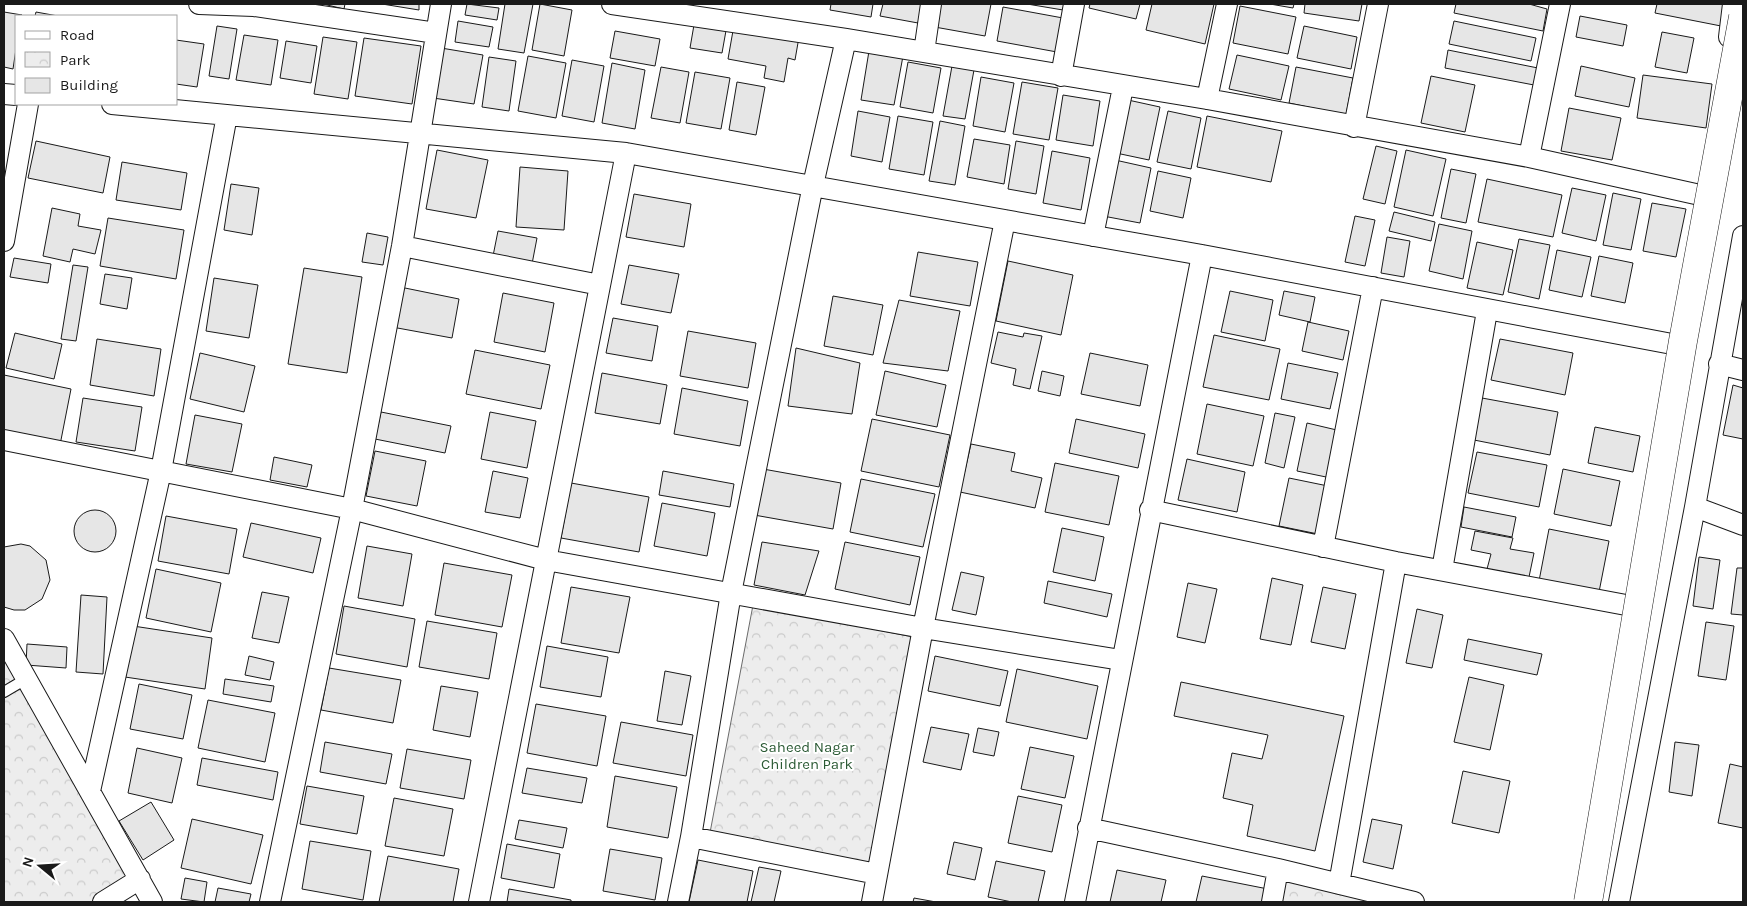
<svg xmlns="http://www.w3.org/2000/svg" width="1747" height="906" font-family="Karla,sans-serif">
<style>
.park{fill:url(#park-crowns);stroke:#6a6a6a}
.building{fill:#e6e6e6;stroke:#1a1a1a}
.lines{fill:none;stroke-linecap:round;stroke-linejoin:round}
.lane-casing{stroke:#1a1a1a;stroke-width:12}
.street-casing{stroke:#1a1a1a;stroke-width:22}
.lane{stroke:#fff;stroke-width:10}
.street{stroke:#fff;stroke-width:20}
.secondary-bridge-casing{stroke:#1a1a1a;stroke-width:29;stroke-linecap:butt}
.secondary-bridge{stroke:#fff;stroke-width:28}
.labels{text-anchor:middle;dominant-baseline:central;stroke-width:4;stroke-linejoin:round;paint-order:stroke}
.park-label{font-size:15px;fill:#2b5a34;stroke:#fff}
</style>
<defs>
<pattern id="park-crowns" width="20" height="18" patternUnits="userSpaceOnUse" patternTransform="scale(1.25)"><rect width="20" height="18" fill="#ededed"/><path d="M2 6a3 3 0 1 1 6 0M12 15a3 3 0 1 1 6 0" fill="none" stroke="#cbcbcb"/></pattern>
</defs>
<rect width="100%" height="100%" fill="#fff"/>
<path class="park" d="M753,605L913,637L869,871L709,838Z
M4,642L140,879L103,902H4Z
M1278,869L1378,902H1272Z"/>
<path class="building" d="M323,4H345L344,9Z
M382,4H419V10Z
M467,4L499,8L497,20L465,15Z
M505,4H533L524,53L498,49Z
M540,4L572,10L564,56L532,50Z
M831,4H873L871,17L830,10Z
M883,4H922L918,23L880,16Z
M933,4H991L985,36L929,26Z
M1027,4H1064L1063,10Z
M1090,4H1140L1136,19L1089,8Z
M1152,4H1214L1205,44L1146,30Z
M1270,4H1294L1293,8Z
M1305,4H1362L1359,21L1304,13Z
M1456,4H1529L1547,9L1543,31L1454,13Z
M1657,4H1725L1721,26L1655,13Z
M1240,6L1296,17L1288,54L1233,43Z
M1003,7L1063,18L1057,52L997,41Z
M4,12L22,15L16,16V49L13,69L4,67Z
M36,12L58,16H35Z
M1580,16L1627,25L1623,46L1576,37Z
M695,19L727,25L722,53L690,48Z
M458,21L493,27L489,47L455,42Z
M1454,21L1536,38L1531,61L1449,44Z
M734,25L799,37L795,60L788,58L784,82L764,78L766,66L728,59Z
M217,26L237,29L229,79L209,76Z
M1304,26L1357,37L1351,69L1297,58Z
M615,31L660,39L655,66L610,58Z
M1662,32L1694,38L1687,73L1655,67Z
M244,35L278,40L271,85L236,80Z
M323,37L357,42L348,99L314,94Z
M364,38L421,46L412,104L355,96Z
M176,40L204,44L197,87L176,84Z
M286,41L317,46L311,83L280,78Z
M441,48L483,55L474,104L433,98Z
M1448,50L1538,68L1534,85L1445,68Z
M869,51L903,56L894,105L861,100Z
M1237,55L1289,66L1281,100L1229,89Z
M528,56L566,63L556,118L518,111Z
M489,57L516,61L509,111L482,107Z
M572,60L604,66L594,122L562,116Z
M908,62L941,68L933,113L900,107Z
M612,63L645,70L635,129L602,123Z
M952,66L974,70L965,119L943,116Z
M1581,66L1635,78L1629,107L1575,96Z
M661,67L689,72L680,123L651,118Z
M1296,67L1353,78L1346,115L1289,103Z
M695,72L730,78L721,129L686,123Z
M1643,75L1712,84L1706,128L1637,118Z
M1431,76L1475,85L1465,132L1421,123Z
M981,77L1014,83L1005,132L973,126Z
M737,82L765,87L756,135L729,130Z
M1022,82L1058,88L1049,140L1013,134Z
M1063,95L1100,101L1093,146L1056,140Z
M1128,100L1160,107L1149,160L1116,153Z
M1569,108L1621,118L1612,160L1561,151Z
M858,111L890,117L882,162L851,156Z
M1168,111L1201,118L1191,169L1157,162Z
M898,116L933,122L924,175L889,169Z
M1207,116L1282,131L1271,182L1197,167Z
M940,121L965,126L955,185L929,181Z
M974,139L1010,145L1004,184L967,177Z
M36,141L110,157L103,193L28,178Z
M1016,141L1044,146L1036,194L1008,189Z
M1376,146L1397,151L1385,204L1363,199Z
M437,150L488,160L476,218L426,209Z
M1406,150L1446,159L1433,216L1394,207Z
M1052,151L1090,158L1081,210L1043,203Z
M1115,160L1151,168L1140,223L1103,216Z
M122,162L187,173L181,210L116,200Z
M520,167L568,171L564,230L516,227Z
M1451,169L1476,174L1466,223L1441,218Z
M1158,171L1191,178L1183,218L1150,211Z
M1487,179L1562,195L1553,237L1478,222Z
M231,184L259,188L252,235L224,230Z
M1572,188L1606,195L1596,241L1562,233Z
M1613,193L1641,199L1631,250L1603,245Z
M634,194L691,204L684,247L626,237Z
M1652,203L1686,209L1676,257L1643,251Z
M52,208L80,214L78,226L101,230L95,254L73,249L70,262L43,256Z
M1394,212L1435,222L1431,241L1389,231Z
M1355,216L1375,220L1365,266L1345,262Z
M108,218L184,230L176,279L100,266Z
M1439,224L1472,231L1463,279L1429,271Z
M498,231L537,238L532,264L493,256Z
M367,233L388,237L383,265L362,262Z
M1387,237L1410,241L1404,277L1381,273Z
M1519,239L1550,245L1539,299L1508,292Z
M1477,242L1513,250L1503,295L1467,288Z
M1557,250L1591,257L1582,297L1549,290Z
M918,252L978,262L970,306L910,296Z
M1599,256L1633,263L1625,303L1591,296Z
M14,258L51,264L48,283L10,277Z
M1008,261L1073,275L1061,335L996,321Z
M73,265L88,267L76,341L61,339Z
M629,265L679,274L671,313L621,304Z
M304,268L362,277L347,373L288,364Z
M105,274L132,278L127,309L100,304Z
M214,278L258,285L249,338L206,331Z
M400,287L459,299L452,338L392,327Z
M1230,291L1273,300L1265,341L1221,332Z
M1284,291L1315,297L1310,322L1279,315Z
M503,293L554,303L545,352L494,342Z
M833,296L883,305L873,355L824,346Z
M899,300L960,311L948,371L883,363Z
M613,318L658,326L652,361L606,353Z
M1308,322L1349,331L1343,360L1302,351Z
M688,331L756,343L748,388L680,376Z
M998,332L1023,337L1024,333L1042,336L1030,389L1013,385L1016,369L991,363Z
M15,333L62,344L54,379L6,368Z
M1214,335L1280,349L1269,400L1203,387Z
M97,339L161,349L154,396L90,385Z
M1500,339L1573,353L1565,395L1491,380Z
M796,348L860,363L852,414L788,406Z
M475,350L550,365L541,409L466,394Z
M200,353L255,366L244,412L190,399Z
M1090,353L1148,365L1140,406L1081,394Z
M1288,363L1338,373L1330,409L1281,399Z
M885,371L946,385L937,427L876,415Z
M1042,371L1064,376L1060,396L1038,391Z
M602,373L667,385L660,424L595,413Z
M4,375L71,389L60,445L4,433Z
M1733,385L1743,388V439L1723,435Z
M682,388L748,401L740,446L674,434Z
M83,398L142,407L135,451L76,442Z
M1482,398L1558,412L1550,455L1474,440Z
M1207,404L1264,416L1253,466L1197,454Z
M381,412L451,426L445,453L375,439Z
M490,412L536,421L527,468L481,459Z
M1275,413L1295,417L1284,468L1265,463Z
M195,415L242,424L232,472L186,464Z
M872,419L950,435L939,487L861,471Z
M1076,419L1145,434L1138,468L1069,453Z
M1307,423L1341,431L1331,478L1297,471Z
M1595,427L1640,436L1633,472L1588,463Z
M971,444L1015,453L1011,471L1042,478L1035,508L960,492Z
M375,451L426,461L417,506L366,496Z
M1477,452L1547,465L1539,507L1468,493Z
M274,457L312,465L307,487L270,480Z
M1187,459L1245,472L1237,512L1178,500Z
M1055,463L1119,476L1109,525L1045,512Z
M763,469L841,483L833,529L754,515Z
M1563,469L1620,481L1611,526L1554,514Z
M493,471L528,478L520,518L485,512Z
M663,471L734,484L730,507L659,495Z
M1289,478L1328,486L1318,534L1279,526Z
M861,479L935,494L923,547L850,532Z
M571,483L649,497L639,552L561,538Z
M662,503L715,513L707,556L654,546Z
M1464,507L1516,517L1512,537L1461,527Z
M74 531a21 21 0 1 1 42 0a21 21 0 1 1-42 0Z
M166,516L237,529L229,574L158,561Z
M251,523L321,538L313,573L243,557Z
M1062,528L1104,537L1095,581L1053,572Z
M1549,529L1609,541L1599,592L1539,581Z
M1475,531L1513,538L1510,549L1534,553L1529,577L1487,569L1491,554L1471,550Z
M762,542L819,551L805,595L754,585Z
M845,542L920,557L910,605L835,589Z
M21,544L30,546L46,560L50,580L42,599L25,610H14L4,607V547Z
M367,546L412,554L403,606L358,598Z
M1699,557L1720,560L1713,609L1693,606Z
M444,563L512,575L502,627L435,615Z
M1737,568H1743V615L1731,614Z
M156,569L221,583L211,632L146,618Z
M961,572L984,577L976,615L952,610Z
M1272,578L1303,585L1291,645L1260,639Z
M1048,581L1112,594L1107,617L1044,603Z
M1188,583L1217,589L1205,643L1177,637Z
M571,587L630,597L619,653L561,643Z
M1323,587L1356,594L1345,649L1311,642Z
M262,592L289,597L279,643L252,638Z
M81,595L107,597L103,674L76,672Z
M344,606L415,619L407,667L336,654Z
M1417,609L1443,615L1432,668L1406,663Z
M427,621L497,633L489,679L419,667Z
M1706,622L1734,626L1726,680L1698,676Z
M133,626L212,638L205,689L125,677Z
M1468,639L1542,654L1537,675L1464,660Z
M27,644L67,647L66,668L26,665Z
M547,646L608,657L601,697L540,687Z
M249,656L274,662L270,680L245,675Z
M935,656L1008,671L1000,706L928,691Z
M329,668L401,680L393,723L321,710Z
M1017,669L1098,686L1087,739L1006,722Z
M665,671L691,676L682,725L657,721Z
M1469,677L1504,685L1490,750L1454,742Z
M225,679L274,686L271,702L223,694Z
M1181,682L1344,716L1315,851L1247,836L1253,805L1223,798L1232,753L1262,759L1268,735L1174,716Z
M139,684L192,695L183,739L130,729Z
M441,686L478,692L470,737L433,730Z
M208,700L275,713L265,762L198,748Z
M536,704L606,716L597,766L527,753Z
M621,722L693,735L686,776L613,763Z
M931,727L969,734L961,770L923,762Z
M978,728L999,732L994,756L973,752Z
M325,742L392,754L386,784L320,772Z
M1675,742L1699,745L1692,796L1669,792Z
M1030,747L1074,756L1065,798L1021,789Z
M137,748L182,758L172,803L128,793Z
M407,749L471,760L464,799L400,788Z
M202,758L278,772L273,800L197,785Z
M1730,764L1743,767V828L1718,823Z
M527,768L587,778L582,803L522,793Z
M1463,771L1510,781L1499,833L1452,823Z
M615,776L677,787L668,838L607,827Z
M307,786L364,796L357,834L300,824Z
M1018,796L1062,805L1052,852L1008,843Z
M394,798L453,809L444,856L385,846Z
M151,802L174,840L143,860L119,821Z
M192,819L263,835L251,884L181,868Z
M1372,819L1402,825L1393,869L1363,862Z
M519,820L567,828L563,848L515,839Z
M310,841L371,851L363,900L302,889Z
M954,842L982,848L975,880L947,874Z
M507,844L560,854L554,888L501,878Z
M610,849L662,858L655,900L603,891Z
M388,856L459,869L453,902H379Z
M698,860L753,871L747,902H689Z
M996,861L1045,871L1038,902H1012L988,897Z
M759,867L781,871L774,902H751Z
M1117,870L1166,880L1161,902H1110Z
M1202,876L1268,889L1265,902H1196Z
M185,878L207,882L204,902L181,899Z
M218,888L251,894L249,902H215Z
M509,889L571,900V902H507Z
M914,898L936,902H913Z"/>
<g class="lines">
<defs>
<path id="lane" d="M4,692L26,679"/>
<path id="street" d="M199,4L254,6L436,33
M612,4L846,39L1207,99L1529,157L1700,195
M1729,37L1733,4
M924,52L931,4
M1061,76L1074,4
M4,94L16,95
M1207,99L1227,4
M112,104L626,153L1202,255L1672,344
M1354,127L1378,4
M1529,157L1560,4
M1093,236L1123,87
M4,241L28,104
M402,246L600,285
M1719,364L1743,370
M4,440L352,509L546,560L923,628L1121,660
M1695,507L1743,525
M1150,510L1396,562L1626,605
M1323,547L1373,287
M1442,570L1487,311
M4,639L152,902
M90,791L161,471L227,115
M1088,828L1278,869L1414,902
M691,837L877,874
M1339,884L1396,562
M103,902L140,879
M270,902L352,509L402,246L441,4
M479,902L626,153
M678,902L691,837L731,593L813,185L846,39
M872,902L923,628L1005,220
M1075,902L1202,255
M1272,902L1278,869
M1619,902L1695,507L1743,236"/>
</defs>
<use href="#lane" class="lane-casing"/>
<use href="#street" class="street-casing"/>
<use href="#lane" class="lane"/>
<use href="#street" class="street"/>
<defs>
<path id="secondary-bridge" d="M1588,902L1683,341L1743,17"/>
</defs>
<use href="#secondary-bridge" class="secondary-bridge-casing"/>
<use href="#secondary-bridge" class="secondary-bridge"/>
</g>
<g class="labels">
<g class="park-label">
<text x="807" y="747">Saheed Nagar<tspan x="807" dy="17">Children Park</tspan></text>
</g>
</g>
<rect width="1747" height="906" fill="none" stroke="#1a1a1a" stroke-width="10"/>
<rect x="15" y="15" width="162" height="90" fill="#ffffff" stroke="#a3a3a3"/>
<rect x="25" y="31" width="25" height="8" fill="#ffffff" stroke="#a3a3a3"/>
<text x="60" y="40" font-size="15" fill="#1a1a1a">Road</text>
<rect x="25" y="52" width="25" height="15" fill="url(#park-crowns)" stroke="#a3a3a3"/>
<text x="60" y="65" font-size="15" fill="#1a1a1a">Park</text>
<rect x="25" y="78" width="25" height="15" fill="#e6e6e6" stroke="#a3a3a3"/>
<text x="60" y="90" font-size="15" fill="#1a1a1a">Building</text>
<g transform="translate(40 866) rotate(288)" stroke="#ffffff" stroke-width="4" paint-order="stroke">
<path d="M0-4L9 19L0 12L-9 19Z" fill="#1a1a1a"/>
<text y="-8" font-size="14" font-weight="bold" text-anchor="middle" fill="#1a1a1a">N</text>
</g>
</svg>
